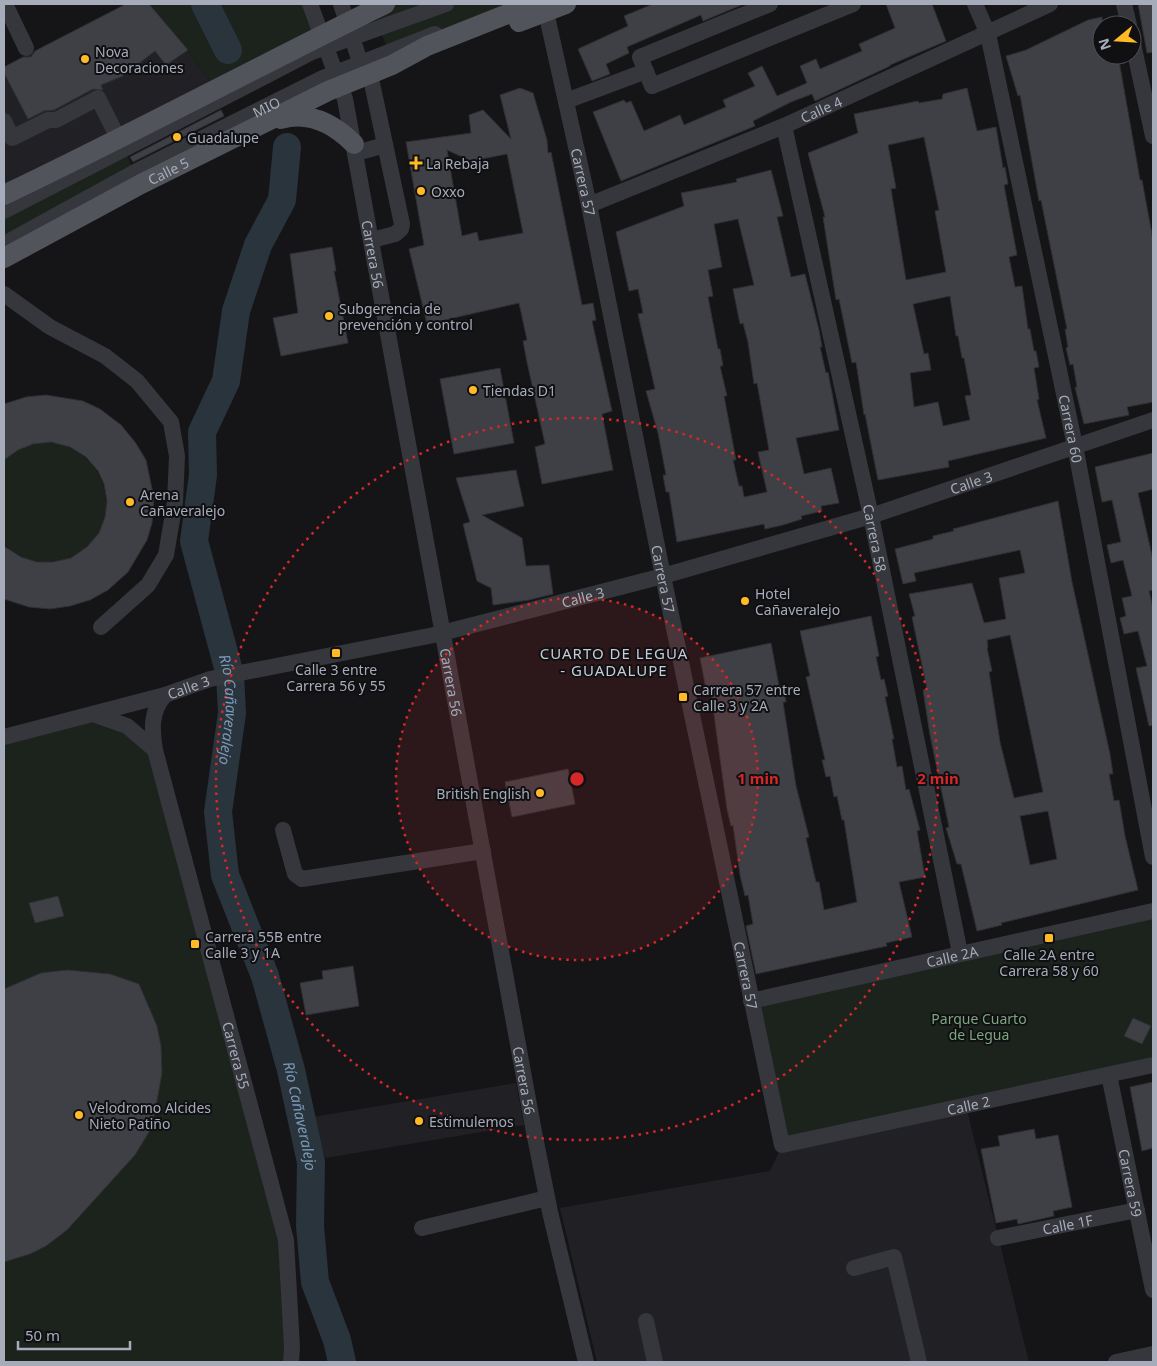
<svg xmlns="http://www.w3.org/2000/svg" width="1157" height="1366" font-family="'Noto Sans',sans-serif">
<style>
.built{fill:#212125}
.green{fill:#1b231c}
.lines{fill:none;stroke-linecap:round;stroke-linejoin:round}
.river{stroke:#2a343d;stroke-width:28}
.building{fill:#3f4045;stroke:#2f2f34;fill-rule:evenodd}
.minor{stroke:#36373d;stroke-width:16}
.major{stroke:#52545c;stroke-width:20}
.ring{fill:none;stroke:#d62828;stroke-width:2.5;stroke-dasharray:2.5 5}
.poi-dot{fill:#ffba26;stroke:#101013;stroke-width:2}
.labels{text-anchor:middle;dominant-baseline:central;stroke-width:4;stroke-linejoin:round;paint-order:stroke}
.poi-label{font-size:14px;fill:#a6acb9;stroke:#101013;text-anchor:start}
.street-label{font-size:14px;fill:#a6acb9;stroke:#101013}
.park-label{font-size:14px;fill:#7ba67f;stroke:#101013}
.neighbourhood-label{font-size:15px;letter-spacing:1px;fill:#c8cbd5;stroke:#101013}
.water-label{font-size:15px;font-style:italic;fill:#7a99b7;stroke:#101013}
.centre{fill:#d62828;stroke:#101013;stroke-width:2.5}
.ring-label{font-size:15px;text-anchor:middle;font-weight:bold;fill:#d62828;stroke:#101013;stroke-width:4;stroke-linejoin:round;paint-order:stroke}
</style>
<rect width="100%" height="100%" fill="#151518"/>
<path class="built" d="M126,4H149L188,50L217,91L4,195V67Z
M516,1083L524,1125L325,1158L313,1117Z
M966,1106L1029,1362H597L560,1208L770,1171L782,1145Z"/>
<path class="green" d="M149,4H310L320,34L217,91L188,50Z
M385,4H512L388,52L373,9Z
M123,148L135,172L4,244V211Z
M51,442C126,455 124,558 49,562C32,563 16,556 4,544V461C17,447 33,443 51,442Z
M92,714L155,750L286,1240L291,1362H4V737Z
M1153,911V1065L782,1145L751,1001Z"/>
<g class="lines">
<g class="river">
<path d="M205,4L228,50"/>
<path id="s1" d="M287,147L282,200L258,245L236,311L226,381L202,432L203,475L194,541L230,675L232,713L218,812L225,875L265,976L291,1070L311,1162L310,1226L315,1282L337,1340L342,1362"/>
</g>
</g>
<path class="building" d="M126,4H149L188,50L166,65L155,51L123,76L101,85L103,90L93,89L54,110L44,111L28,119L4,73V67L23,57H31L35,51Z
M653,4H744L703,21L701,15L627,47L629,53L606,64L610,74L592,81L578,49L628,26L624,16Z
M886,4H932L946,41L890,65V66L815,101L812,94L791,102L753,121L755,126L621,181L593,112L624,100L626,103L631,101L644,131L680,115L684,125L726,107L723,100L755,86L748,73L762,66L777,96L807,83L800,66L816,59L820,69L862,51L859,44L895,28Z
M1138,4H1153V52L1147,53Z
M1102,17V55H1118L1136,157L1140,180H1142L1153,240V402L1127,407L1129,415L1084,424L1075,387H1077L1073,364L1070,365L1066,348L1068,347L1065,329H1067L1045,220L1041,200L1039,201L1020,95L1018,96L1006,56L1026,50L1088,20Z
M520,88L533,93L547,140L548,153L551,152L582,305L593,303L596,320L592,321L612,411L602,414L613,470L542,484L535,447L545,444L527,362L523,341L527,340L519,303L427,324L409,249L424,245L406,142L471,133L469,115L483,110L511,139L500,95ZM447,150L471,161L507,154L523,233L479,241L477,232L462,236Z
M967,88L977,131L996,127L1003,168L1005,167L1008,184L1004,185L1017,255L1009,257L1015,287L1022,286L1028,329H1030L1034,351H1036L1039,367L1034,368L1039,399L1037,400L1046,438L948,461L949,467L878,480L865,414L864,415L856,362L852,363L839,299L836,300L823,217H825L808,153L858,133L854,114L918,101L919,103L942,99L943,94ZM924,137L939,210L935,211L946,272L906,280L891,189L896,188L888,145ZM950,296L956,336H958L962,358H964L971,395L965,396L970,420L943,426L938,402L914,407L910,373L931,370L928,353L924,354L913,304Z
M221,110L224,116L133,162L130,157Z
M771,170L783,216L777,217L791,277L805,274L819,330L822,347H820L826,373L828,372L839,430L796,438L804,474L831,468L839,503L821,506L822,511L801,516L802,519L783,525L765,529L764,524L677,542L669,492H666L663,475H666L658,433L646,391L655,389L638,314L643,313L638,289L629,291L616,232L684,206L681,193L737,182L736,179ZM738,219L754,285L733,289L740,324L743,323L748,342L754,384L757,383L769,450L758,452L767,492L744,497L742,486H739L733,460H736L724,396H727L720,366H723L720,349H718L708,297L713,296L708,270L722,267L714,224Z
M332,247L336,271H334L348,343L281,356L273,318L298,313L290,254Z
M500,368L514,443L454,454L440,379Z
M46,395L83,401L100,409L121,425L135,442L146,460L154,498L152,523L147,540L128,572L108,590L90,600L70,606L50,609L29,607L4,599V546L21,557L37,562H53L71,558L87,547L99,533L105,517L107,501L104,484L98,471L86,457L70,447L51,442L33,444L18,450L4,460V404L26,397Z
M1153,453V489L1138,493L1153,560V590L1149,591L1153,608V725L1149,726L1136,668L1147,666L1138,631L1124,634L1120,618L1126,616L1122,598L1132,596L1123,560L1111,563L1107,545L1121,542L1112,500L1102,502L1095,467Z
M516,470L524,506L482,515L522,538L526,566L549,565L553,594L529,600L493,605L491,588L477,581L463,524L470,522L456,478Z
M1058,501L1072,582L1110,754L1113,774H1109L1114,801L1119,800L1125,836L1138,890L1001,923L1002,925L977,931L961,864H957L946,828L949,827L930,735L923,690L927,689L912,617L915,616L909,594L972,583L984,623L1006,619L999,578L1025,573L1020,550L914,573L916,581L903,584L895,549L933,539V536L954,531L953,529ZM1010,635L1043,792L1014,798L1000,742L989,672L992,671L987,648L988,647L987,640ZM1048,811L1057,859L1030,865L1020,816Z
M871,616L879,656L876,657L881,680L884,679L888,696L885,697L894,739H892L897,767L902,766L906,790L909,789L920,830L917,831L925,877L899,882L912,937L886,943L887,946L756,974L746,926L753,924L748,895L745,896L740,875L733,825L731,826L727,809L711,693L707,694L700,658L771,643L779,686L783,685L786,702H783L796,786L809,837L806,838L812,865L816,882H819L824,910L857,902L844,820H842L837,796L834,797L830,776L826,777L822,760H825L806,677L810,676L800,631Z
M568,769L575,804L512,817L505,782Z
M58,896L64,916L35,923L29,903Z
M353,966L359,1006L306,1015L300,983L323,979L322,971Z
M67,970L110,974L139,984L157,1026L161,1046L162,1073L155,1112L149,1132L135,1155L67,1230L46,1246L30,1254L4,1262V989L41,973Z
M1133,1018L1151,1026L1142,1044L1124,1036Z
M1153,1082V1148L1142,1151L1130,1087Z
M1034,1129L1036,1139L1058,1135L1072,1207L1053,1211L1054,1216L1018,1224L1017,1219L996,1223L981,1149L1000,1146L998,1136Z"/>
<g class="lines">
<g class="minor">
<path d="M5,4L26,48"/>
<path id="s2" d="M310,4L345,99L534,1132L550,1212L586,1362"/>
<path d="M341,4L364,74"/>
<path d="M770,4L640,57L652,86L853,4"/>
<path id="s3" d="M975,4L988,34L1075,446L1153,857"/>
<path d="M1124,4L1129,25"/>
<path id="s4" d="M546,12L589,205L663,576L782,1145L1153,1065"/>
<path d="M1132,39L1153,136"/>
<path d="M370,74L402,224L401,229L395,234L372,240"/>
<path d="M566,101L646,71"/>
<path d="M4,121L12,138L48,120H56L98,98L119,140"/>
<path id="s5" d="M784,126L871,516L960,953"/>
<path d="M356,153L385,145"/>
<path id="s6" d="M589,205L784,126L1050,4"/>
<path d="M4,211L312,52L446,4"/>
<path id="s7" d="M4,244L135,172L323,78L435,34"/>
<path d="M4,294L50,327L105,356L137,381L171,422L177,456L175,502L166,555L148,585L101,627"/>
<path id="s8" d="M165,695C150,711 152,731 155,750L286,1240L292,1347L291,1362"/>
<path d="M93,714L127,726L155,750"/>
<path id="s9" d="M4,737L165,695L210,679L434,635L663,576L871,516L1153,420"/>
<path d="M283,830L295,874L302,879L483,851"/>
<path id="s10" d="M751,1001L1153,911"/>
<path id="s11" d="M1109,1075L1153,1290"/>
<path d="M422,1228L547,1198"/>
<path id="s12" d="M998,1238L1137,1210"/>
<path d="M854,1268L894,1257L919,1362"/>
<path d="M646,1321L655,1362"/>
<path d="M1116,1362L1153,1354"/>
</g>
<g class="major">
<path d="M519,22L566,4"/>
<path d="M281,119C309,111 334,124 354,144"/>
<path d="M4,195C132,134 257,67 385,4"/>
<path id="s13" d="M4,258L141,184L328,91L392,65L427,46L533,4"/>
</g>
</g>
<circle cx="577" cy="779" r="181" fill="#d62828" fill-opacity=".12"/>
<g class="ring">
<circle cx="577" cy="779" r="181"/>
<circle cx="577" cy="779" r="361"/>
</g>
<g class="poi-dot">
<circle cx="85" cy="59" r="5"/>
<circle cx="177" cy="137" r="5"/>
<path d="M413.5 155.5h5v5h5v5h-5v5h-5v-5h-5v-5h5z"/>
<circle cx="421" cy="191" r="5"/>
<circle cx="329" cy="316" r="5"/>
<circle cx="473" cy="390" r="5"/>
<circle cx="130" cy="502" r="5"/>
<circle cx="745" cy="601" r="5"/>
<rect x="331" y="648" width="10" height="10" rx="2.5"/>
<rect x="678" y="692" width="10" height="10" rx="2.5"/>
<circle cx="540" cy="793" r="5"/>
<rect x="1044" y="933" width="10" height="10" rx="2.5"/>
<rect x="190" y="939" width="10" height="10" rx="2.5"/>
<circle cx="79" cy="1115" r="5"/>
<circle cx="419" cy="1121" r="5"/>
</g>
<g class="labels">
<g class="poi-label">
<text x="95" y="51">Nova<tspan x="95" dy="16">Decoraciones</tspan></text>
<text x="187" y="137">Guadalupe</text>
<text x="426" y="163">La Rebaja</text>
<text x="431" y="191">Oxxo</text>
<text x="339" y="308">Subgerencia de<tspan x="339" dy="16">prevención y control</tspan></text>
<text x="483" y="390">Tiendas D1</text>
<text x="140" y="494">Arena<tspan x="140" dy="16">Cañaveralejo</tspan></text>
<text x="755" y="593">Hotel<tspan x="755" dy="16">Cañaveralejo</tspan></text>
<text x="336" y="669" text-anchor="middle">Calle 3 entre<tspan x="336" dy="16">Carrera 56 y 55</tspan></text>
<text x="693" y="689">Carrera 57 entre<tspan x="693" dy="16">Calle 3 y 2A</tspan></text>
<text x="530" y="793" text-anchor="end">British English</text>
<text x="205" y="936">Carrera 55B entre<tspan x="205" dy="16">Calle 3 y 1A</tspan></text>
<text x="1049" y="954" text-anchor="middle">Calle 2A entre<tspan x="1049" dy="16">Carrera 58 y 60</tspan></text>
<text x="89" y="1107">Velodromo Alcides<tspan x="89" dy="16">Nieto Patiño</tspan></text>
<text x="429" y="1121">Estimulemos</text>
</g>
<g class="street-label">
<text stroke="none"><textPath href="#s7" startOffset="296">MIO</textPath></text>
<text stroke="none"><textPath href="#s6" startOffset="251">Calle 4</textPath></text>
<text stroke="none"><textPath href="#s13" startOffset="186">Calle 5</textPath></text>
<text stroke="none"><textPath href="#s4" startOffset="174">Carrera 57</textPath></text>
<text stroke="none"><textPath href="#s2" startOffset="259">Carrera 56</textPath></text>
<text stroke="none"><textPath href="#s3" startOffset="436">Carrera 60</textPath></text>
<text stroke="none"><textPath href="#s9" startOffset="1001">Calle 3</textPath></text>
<text stroke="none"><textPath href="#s5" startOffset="422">Carrera 58</textPath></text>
<text stroke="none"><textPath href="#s4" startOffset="579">Carrera 57</textPath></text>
<text stroke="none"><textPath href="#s9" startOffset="596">Calle 3</textPath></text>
<text stroke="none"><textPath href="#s2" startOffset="694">Carrera 56</textPath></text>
<text stroke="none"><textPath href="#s9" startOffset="191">Calle 3</textPath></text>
<text stroke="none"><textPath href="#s10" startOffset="206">Calle 2A</textPath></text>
<text stroke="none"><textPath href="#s4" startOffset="984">Carrera 57</textPath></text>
<text stroke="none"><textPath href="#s8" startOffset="374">Carrera 55</textPath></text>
<text stroke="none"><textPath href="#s2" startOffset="1099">Carrera 56</textPath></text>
<text stroke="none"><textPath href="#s4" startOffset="1348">Calle 2</textPath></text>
<text stroke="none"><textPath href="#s11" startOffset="110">Carrera 59</textPath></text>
<text stroke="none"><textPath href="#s12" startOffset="71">Calle 1F</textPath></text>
</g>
<g class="park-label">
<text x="979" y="1018">Parque Cuarto<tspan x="979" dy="16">de Legua</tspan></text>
</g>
<g class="neighbourhood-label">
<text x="614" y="653">CUARTO DE LEGUA<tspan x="614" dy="17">- GUADALUPE</tspan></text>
</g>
<g class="water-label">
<text stroke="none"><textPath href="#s1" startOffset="584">Río Cañaveralejo</textPath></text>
<text stroke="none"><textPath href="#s1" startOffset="1004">Río Cañaveralejo</textPath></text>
</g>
</g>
<circle cx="577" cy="779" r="8" class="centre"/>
<g class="ring-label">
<text x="758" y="784">1 min</text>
<text x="938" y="784">2 min</text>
</g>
<rect width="1157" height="1366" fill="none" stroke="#a6acb9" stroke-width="10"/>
<g transform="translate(1117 40) rotate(252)"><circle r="24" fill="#101013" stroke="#4c4e55"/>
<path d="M0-4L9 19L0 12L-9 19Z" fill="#ffba26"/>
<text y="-8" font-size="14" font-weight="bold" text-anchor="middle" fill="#a6acb9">N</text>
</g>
<path d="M18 1341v8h112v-8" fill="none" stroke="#a6acb9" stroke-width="2.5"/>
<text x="25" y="1341" font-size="15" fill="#a6acb9" stroke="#101013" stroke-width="4" paint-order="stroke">50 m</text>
</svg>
